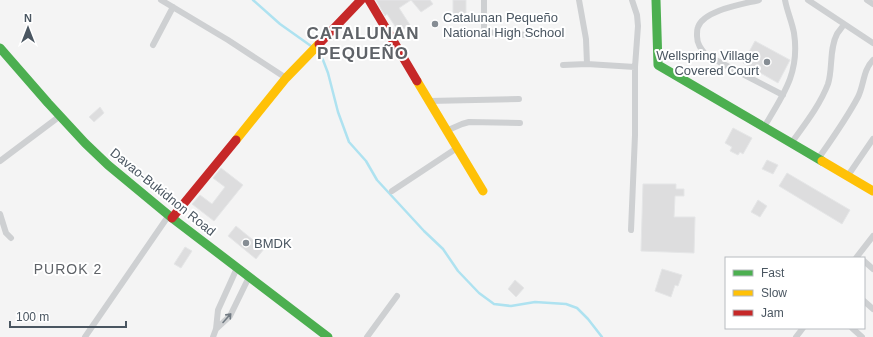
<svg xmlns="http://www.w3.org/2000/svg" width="873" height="337" font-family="Helvetica,sans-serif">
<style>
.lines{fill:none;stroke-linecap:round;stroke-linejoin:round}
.stream{stroke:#aee2f0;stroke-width:2.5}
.building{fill:#ddddde;stroke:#e5e6e7}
.street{stroke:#ced0d2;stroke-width:6}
.fast{stroke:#4caf50;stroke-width:9}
.slow{stroke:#ffc107;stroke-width:9}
.jam{stroke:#c62828;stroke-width:9}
.oneway{stroke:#727b83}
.poi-dot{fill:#868d94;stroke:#fff;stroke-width:1.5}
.labels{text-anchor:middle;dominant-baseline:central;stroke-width:4;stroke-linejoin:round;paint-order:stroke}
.poi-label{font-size:13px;fill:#4a5661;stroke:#fff;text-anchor:start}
.street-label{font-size:13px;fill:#4a5661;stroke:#fff}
.neighbourhood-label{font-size:14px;letter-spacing:1px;fill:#5f6368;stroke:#fff}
.district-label{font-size:17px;font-weight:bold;letter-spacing:1px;fill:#5f6368;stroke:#fff}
</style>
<rect width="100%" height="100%" fill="#f4f4f4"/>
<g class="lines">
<path class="stream" d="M253,0L280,24L311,46
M317,52L323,60L328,73L338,112L349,142L366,161L377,180L424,231L443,249L458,271L479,293L494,304L511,306L535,302L566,304L577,308L588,319L602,337"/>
</g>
<path class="building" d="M376,0H411L399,8L410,25L399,32L387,14L385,16Z
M411,0H430L433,4L421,12Z
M453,0H466V15H453Z
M755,41L790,60L778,83L743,63Z
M100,107L104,113L94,122L89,117Z
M733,128L752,138L743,154L740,152L738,155L730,151L732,147L725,143Z
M767,160L778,165L773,174L762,169Z
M221,168L243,185L214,221L192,204L200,195L212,204L225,187L213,178Z
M787,173L850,210L842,224L779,186Z
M643,184H676V189H684V196H675L674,217H695L694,253L641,251Z
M758,200L767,206L760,217L751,212Z
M236,226L264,249L256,259L228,236Z
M185,247L192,251L181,268L174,264Z
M662,269L682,275L678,286L675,285L671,297L655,291Z
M515,280L524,288L516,297L508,289Z"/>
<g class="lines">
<path class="street" d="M161,0L228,40L286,78
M484,0V32L528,35
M579,0L586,39L587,64
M759,0C744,4 704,10 698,27C697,29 697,33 697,36C697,44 701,49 706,55L783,95
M808,0L873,43
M867,0L873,4
M153,45L173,7
M563,65L587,64L635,67
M429,101L519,99
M764,127C784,94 800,72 794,33C792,22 787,11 785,0
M446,131L462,124L469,122L520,123
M792,142C805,124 820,105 828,84C833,68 829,49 837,34C839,31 842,28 844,24
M818,159C832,139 847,118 858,97C864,85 863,70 873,60
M0,161L60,116
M847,177L873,139
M392,191L457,148
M0,214L6,233L11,238
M631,230L635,135V67L638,26L637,15L632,0
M856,258L873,236
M864,261L873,269
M864,301L873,309
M852,328L862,337
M216,329L230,316L249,277
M85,337L169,215
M213,337L216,329L218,310L237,268
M367,337L397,296
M796,337L803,328"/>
<path class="fast" d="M656,0L658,65L822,161
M0,48L48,103L85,143L108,165L172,218L328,337"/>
<path class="slow" d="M417,81L483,191
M236,140L286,78L319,44
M822,161L873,191"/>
<path class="jam" d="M369,0L417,81
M319,44L361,0
M172,218L236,140"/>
</g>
<defs><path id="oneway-shaft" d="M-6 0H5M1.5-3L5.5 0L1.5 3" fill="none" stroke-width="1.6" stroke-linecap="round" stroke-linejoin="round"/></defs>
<use class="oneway" href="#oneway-shaft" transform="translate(227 318) rotate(-48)"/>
<g class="poi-dot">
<circle cx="435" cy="24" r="4"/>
<circle cx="767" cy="62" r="4"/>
<circle cx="246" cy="243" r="4"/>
</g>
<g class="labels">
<g class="poi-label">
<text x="443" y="17">Catalunan Pequeño<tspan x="443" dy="15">National High School</tspan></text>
<text x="759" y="55" text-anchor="end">Wellspring Village<tspan x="759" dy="15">Covered Court</tspan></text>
<text x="254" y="243">BMDK</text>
</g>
<g class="street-label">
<text transform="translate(163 192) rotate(39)">Davao-Bukidnon Road</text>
</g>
<g class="neighbourhood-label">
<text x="68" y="269">PUROK 2</text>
</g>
<g class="district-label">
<text x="363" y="33">CATALUNAN<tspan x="363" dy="20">PEQUEÑO</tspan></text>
</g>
</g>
<rect x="725" y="257" width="140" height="72" fill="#ffffff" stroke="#b7bbc0"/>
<rect x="733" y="270" width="20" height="6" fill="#4caf50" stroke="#b7bbc0"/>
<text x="761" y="277" font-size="12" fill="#4a5661">Fast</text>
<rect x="733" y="290" width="20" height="6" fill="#ffc107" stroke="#b7bbc0"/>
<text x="761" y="297" font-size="12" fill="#4a5661">Slow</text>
<rect x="733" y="310" width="20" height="6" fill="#c62828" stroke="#b7bbc0"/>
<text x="761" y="317" font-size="12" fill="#4a5661">Jam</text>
<g transform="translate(28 28)" stroke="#ffffff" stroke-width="3" paint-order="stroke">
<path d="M0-3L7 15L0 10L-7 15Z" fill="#4a5661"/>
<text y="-6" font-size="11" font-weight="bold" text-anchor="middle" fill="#4a5661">N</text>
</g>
<path d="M10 321v6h116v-6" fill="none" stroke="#4a5661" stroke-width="2"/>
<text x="16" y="321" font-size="12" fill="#4a5661" stroke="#ffffff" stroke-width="3" paint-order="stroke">100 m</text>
</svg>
